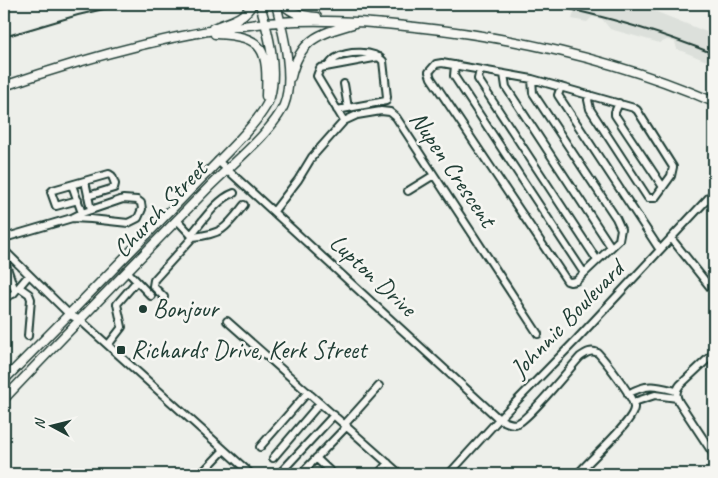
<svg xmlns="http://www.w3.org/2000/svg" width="718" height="478" font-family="Caveat,sans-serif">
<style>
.built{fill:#dce0db}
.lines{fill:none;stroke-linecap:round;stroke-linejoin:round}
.minor-casing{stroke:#1f3d34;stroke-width:10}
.major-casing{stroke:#1f3d34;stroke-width:11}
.minor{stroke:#f6f6f2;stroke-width:6}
.major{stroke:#f6f6f2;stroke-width:8}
.rail{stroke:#1f3d34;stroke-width:2}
.poi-dot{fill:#1f3d34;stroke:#f6f6f2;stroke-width:2}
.labels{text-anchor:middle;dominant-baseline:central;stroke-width:5;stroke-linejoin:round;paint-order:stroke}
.street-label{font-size:25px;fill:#1f3d34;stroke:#f6f6f2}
.poi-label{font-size:25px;fill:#1f3d34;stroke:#f6f6f2;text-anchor:start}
</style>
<rect width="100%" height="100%" fill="#edefea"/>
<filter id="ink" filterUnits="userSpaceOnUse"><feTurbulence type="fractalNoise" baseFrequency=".02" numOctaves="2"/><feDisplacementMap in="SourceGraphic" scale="10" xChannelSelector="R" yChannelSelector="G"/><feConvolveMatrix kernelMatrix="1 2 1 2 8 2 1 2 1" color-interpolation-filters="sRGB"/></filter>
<g filter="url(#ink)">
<path class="built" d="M577,4H647V8L714,35V64L677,49L675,42L667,40L660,43L610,29L602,19L592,17L587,22L572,19Z"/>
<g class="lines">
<defs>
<path id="minor" d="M455,65L454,76L584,273
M327,67C330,64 333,60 336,58C348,51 374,50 383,61L387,97L386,101L337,110
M480,70L478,79L597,260
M504,74L506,87L611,247
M532,79L533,93L616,218L621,229L619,240L576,281L570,282L567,281L431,78L429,72L436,64L442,63L532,79L634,108L637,110L673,167L671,176L655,198H648L590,109L588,100L590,95
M344,84L348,108
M561,87L558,95L660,250
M619,103L615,112V115L663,187
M344,121L317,76L320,68L379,57
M218,161L499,419C505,421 512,426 518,423C529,419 570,368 580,357C587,352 591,350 598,353C606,362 634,397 634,407C635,421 588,461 578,474
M85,181L91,210
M72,185L82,213
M408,191L434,175
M78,200L56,206L51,192L53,190L109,174L112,176L115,184L114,188L88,196
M274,211L298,180L312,157L344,121L357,115L381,111L390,112L396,117L538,334
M177,220L193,237
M191,235C202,222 217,199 234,193
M4,238L72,218L82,213L123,199L137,200L141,203L142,209L138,218L128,223L91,219L72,218
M671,238L714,292
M4,250L70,315L80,320L251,474
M6,265L15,291
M127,271L151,296
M19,287L29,294L31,299L28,336
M164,297L153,286L154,280L193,237C223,234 226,228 244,205
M4,298L13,294L29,275
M227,321L400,474
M108,345L122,327L117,304L136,282
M714,353L680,385C675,391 676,396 679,402L714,455
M628,394C647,383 656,386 676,391
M634,402L655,395L677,398
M345,424L379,386
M260,447L308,392
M273,458L320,403
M316,458L333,474
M282,471L334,415
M201,474L224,450
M301,474L347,426
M378,474L388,463
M449,474L499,419L577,339L714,192"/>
<path id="major" d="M283,4C292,14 304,16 317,17
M213,28C228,22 245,19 252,4
M215,34C265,36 268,50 266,96
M291,77C300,39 319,34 353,24
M4,86C91,56 187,29 279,22C324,19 370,22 415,27C519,38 618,60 714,102
M4,380C69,315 133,249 197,183C215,164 263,120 270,97C278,68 268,32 260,4
M4,399C72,327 141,257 210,186C231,165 274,130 284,105C295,77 283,32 276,4"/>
</defs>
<use href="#minor" class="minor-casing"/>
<use href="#major" class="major-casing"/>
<use href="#minor" class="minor"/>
<use href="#major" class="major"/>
<path class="rail" d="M547,4C604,16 660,32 714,54
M4,37L78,15L125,4"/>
</g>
</g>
<g class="poi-dot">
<circle cx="143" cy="309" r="5"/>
<rect x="116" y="345" width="10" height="10" rx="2.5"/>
</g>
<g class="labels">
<g class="street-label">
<text transform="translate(453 169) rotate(56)">Nupen Crescent</text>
<text transform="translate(160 209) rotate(-46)">Church Street</text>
<text transform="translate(373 275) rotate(43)">Lupton Drive</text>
<text transform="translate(567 319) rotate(-46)">Johnnic Boulevard</text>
</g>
<g class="poi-label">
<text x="153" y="309">Bonjour</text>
<text x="131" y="350">Richards Drive, Kerk Street</text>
</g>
</g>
<rect width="718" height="478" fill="none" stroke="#f6f6f2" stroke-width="20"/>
<rect x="10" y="10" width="698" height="458" fill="none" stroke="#1f3d34" stroke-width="2" filter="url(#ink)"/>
<g transform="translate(52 426) rotate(277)" stroke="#f6f6f2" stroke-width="4" paint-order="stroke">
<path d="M0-4L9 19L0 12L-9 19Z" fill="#1f3d34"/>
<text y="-8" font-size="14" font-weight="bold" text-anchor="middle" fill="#1f3d34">N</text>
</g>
</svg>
